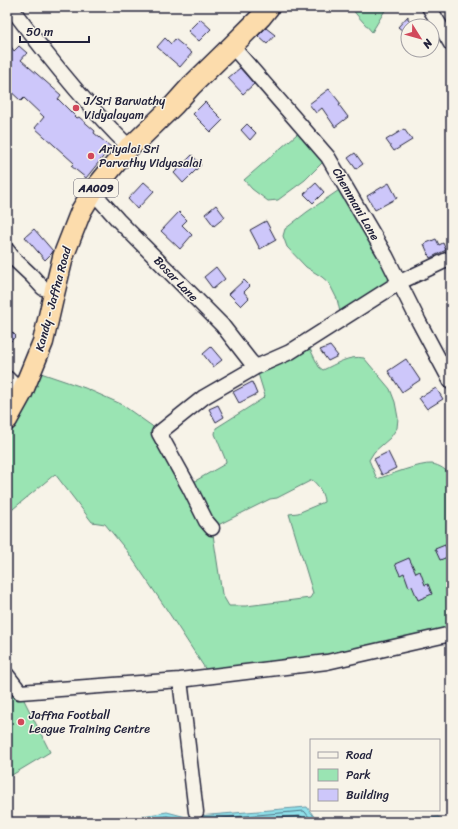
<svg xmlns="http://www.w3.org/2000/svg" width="458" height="829" font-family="Sriracha,sans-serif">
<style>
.green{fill:#9ae4b3;stroke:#5e8377;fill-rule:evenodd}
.water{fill:#8fe0e9;stroke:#6394a3}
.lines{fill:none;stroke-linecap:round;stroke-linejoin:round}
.shore{stroke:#4e6e81;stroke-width:1}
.building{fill:#cdc7fa;stroke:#22223b}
.minor-casing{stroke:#22223b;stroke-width:17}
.highway-casing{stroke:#22223b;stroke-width:23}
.minor{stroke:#f7f3e8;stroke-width:14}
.highway{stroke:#fcdcac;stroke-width:20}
.poi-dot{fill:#d1495b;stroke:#f7f3e8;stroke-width:1.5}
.labels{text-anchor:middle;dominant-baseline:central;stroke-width:3;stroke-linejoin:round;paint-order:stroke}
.shield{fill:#f7f3e8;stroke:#62616f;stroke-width:1}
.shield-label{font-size:11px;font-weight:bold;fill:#22223b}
.poi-label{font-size:12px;fill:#22223b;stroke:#f7f3e8;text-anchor:start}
.street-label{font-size:12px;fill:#22223b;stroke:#f7f3e8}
</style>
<rect width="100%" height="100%" fill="#f7f3e8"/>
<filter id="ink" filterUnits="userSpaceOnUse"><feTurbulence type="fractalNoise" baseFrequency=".025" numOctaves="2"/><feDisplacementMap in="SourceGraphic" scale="8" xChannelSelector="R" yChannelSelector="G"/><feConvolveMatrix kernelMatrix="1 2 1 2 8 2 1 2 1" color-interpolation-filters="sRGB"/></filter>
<g filter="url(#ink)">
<path class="green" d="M351,7H387L372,32L356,14Z
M304,128L328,157L305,180L278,200L268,201L252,189L244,180Z
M345,186L400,282L342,318L340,312L337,299L329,283L322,277L306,267L287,247L283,236L285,229L307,212Z
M306,341L319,367L323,370C336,364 349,355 364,358L390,389L395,402L398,418L397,428L390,438L374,452L369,460L377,479C390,475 420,463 432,464C439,465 447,470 451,476V530L445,534L451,551V634L210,676L165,607L127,551L105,524L92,522L55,474L7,514V420L32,370L85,388L121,404L152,426L159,433L188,485L225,464L226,461L215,434L216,428L262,399L265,396L256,367ZM312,480C318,484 324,495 324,502L298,513L289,514L313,593L310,598L246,606H229L222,594L212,528L270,499L277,498Z
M7,675L20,692L50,752L7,778Z"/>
<path class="water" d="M307,807L318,822H107L167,812L186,817Z
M438,817L445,822H406Z"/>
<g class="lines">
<path class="shore" d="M130,822L167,816L186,821L304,811L305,812L313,822
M234,822L301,816L307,822"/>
</g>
<path class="building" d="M408,16V19L417,26H408V35L398,27Z
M200,19L211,29L199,41L188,31Z
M266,28L275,35L267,44L258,36Z
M165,38L171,44L175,39L192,53L180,67L157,47Z
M7,41L14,51L19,46L27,53L21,60L61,95L58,99L77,118L79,117L95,131L94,133L111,147L86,178L71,166L74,163L35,128L44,117L24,98L21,101L7,88Z
M240,68L254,84L243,94L228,78Z
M329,89L341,104L339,105L348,117L335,127L322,108L316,113L309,104Z
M205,102L223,120L211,132L193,114Z
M247,124L256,133L250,140L241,130Z
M404,129L412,140L394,151L386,140Z
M355,153L363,164L356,169L348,158Z
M192,155L201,165L183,183L174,173Z
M144,182L154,191L137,209L128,199Z
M316,183L324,192L313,203L304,194Z
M389,183L397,198L375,210L367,196Z
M216,205L225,217L214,226L205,214Z
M179,212L187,220L182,225L192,235L180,249L161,231Z
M266,221L276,240L260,249L250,230Z
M34,229L53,251L52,253L45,260L25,237Z
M436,239L439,245L443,243L446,250L430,258L424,244Z
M216,267L225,279L213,289L204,277Z
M244,280L250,286L244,292L249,298L241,306L229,294Z
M7,327L16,336L7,345Z
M330,346L338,356L328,361L320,350Z
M211,347L222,360L213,367L203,354Z
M406,359L420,380L402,392L388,371Z
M252,382L257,394L239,403L233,392Z
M436,388L443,399L427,409L419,398Z
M218,405L224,417L216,422L209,409Z
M388,452L396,468L382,475L374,459Z
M445,545L450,556L440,560L435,549Z
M409,558L416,573L420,571L425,585L428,584L432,594L418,600L412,586L409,587L404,573L400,575L395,564Z"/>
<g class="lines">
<defs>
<path id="minor" d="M429,7L451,44
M12,9C48,57 86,105 129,147
M232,46L328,157L386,256L419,322L451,382
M93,192L118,220L222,325L250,361L256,367
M7,250L14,259L32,276L43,288L55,290
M7,378L22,393
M212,528L206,521L189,487L159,433L204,397L256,367L290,352L400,282L451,258
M7,675L20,692L180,680L327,662L451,634
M180,680L196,812"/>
<path id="highway" d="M7,420L22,393L43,342L54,294L63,257L81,211L93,191L129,147L136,142L174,105L191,86L232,46L261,17L269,7"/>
</defs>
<use href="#minor" class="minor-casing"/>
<use href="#highway" class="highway-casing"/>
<use href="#minor" class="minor"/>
<use href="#highway" class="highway"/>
</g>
</g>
<g class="poi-dot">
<circle cx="76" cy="108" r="4"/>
<circle cx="91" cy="156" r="4"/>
<circle cx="21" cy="722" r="4"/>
</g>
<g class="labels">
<rect class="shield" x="74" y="179" width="44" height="18" rx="3"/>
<g class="shield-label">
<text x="96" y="188">AA009</text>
</g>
<g class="poi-label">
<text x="84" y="101">J/Sri Barwathy<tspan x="84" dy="14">Vidyalayam</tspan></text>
<text x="99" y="149">Ariyalai Sri<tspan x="99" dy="14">Parvathy Vidyasalai</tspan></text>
<text x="29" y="715">Jaffna Football<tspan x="29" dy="14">League Training Centre</tspan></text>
</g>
<g class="street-label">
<text transform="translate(356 204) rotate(60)">Chemmani Lane</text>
<text transform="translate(176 279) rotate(46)">Bosar Lane</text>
<text transform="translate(53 299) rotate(-75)">Kandy - Jaffna Road</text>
</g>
</g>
<rect width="458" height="829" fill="none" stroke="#f7f3e8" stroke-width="24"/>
<rect x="12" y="12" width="434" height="805" fill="none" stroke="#22223b" stroke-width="1.5" filter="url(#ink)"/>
<rect x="310" y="739" width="130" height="72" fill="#f7f3e8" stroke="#a29fa3"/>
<rect x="318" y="752" width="20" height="6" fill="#f7f3e8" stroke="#a29fa3"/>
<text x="346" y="759" font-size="12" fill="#22223b">Road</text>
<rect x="318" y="769" width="20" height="12" fill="#9ae4b3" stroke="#a29fa3"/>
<text x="346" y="779" font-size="12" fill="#22223b">Park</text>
<rect x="318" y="789" width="20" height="12" fill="#cdc7fa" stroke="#a29fa3"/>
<text x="346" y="799" font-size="12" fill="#22223b">Building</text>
<g transform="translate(420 38) rotate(127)"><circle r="19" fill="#f7f3e8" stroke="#a29fa3"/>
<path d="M0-3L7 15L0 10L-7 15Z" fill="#d1495b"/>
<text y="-6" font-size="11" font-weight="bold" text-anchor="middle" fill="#22223b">N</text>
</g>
<path d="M20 36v6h69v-6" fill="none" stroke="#22223b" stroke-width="2"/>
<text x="26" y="36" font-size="12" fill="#22223b" stroke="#f7f3e8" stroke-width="3" paint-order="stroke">50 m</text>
</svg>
